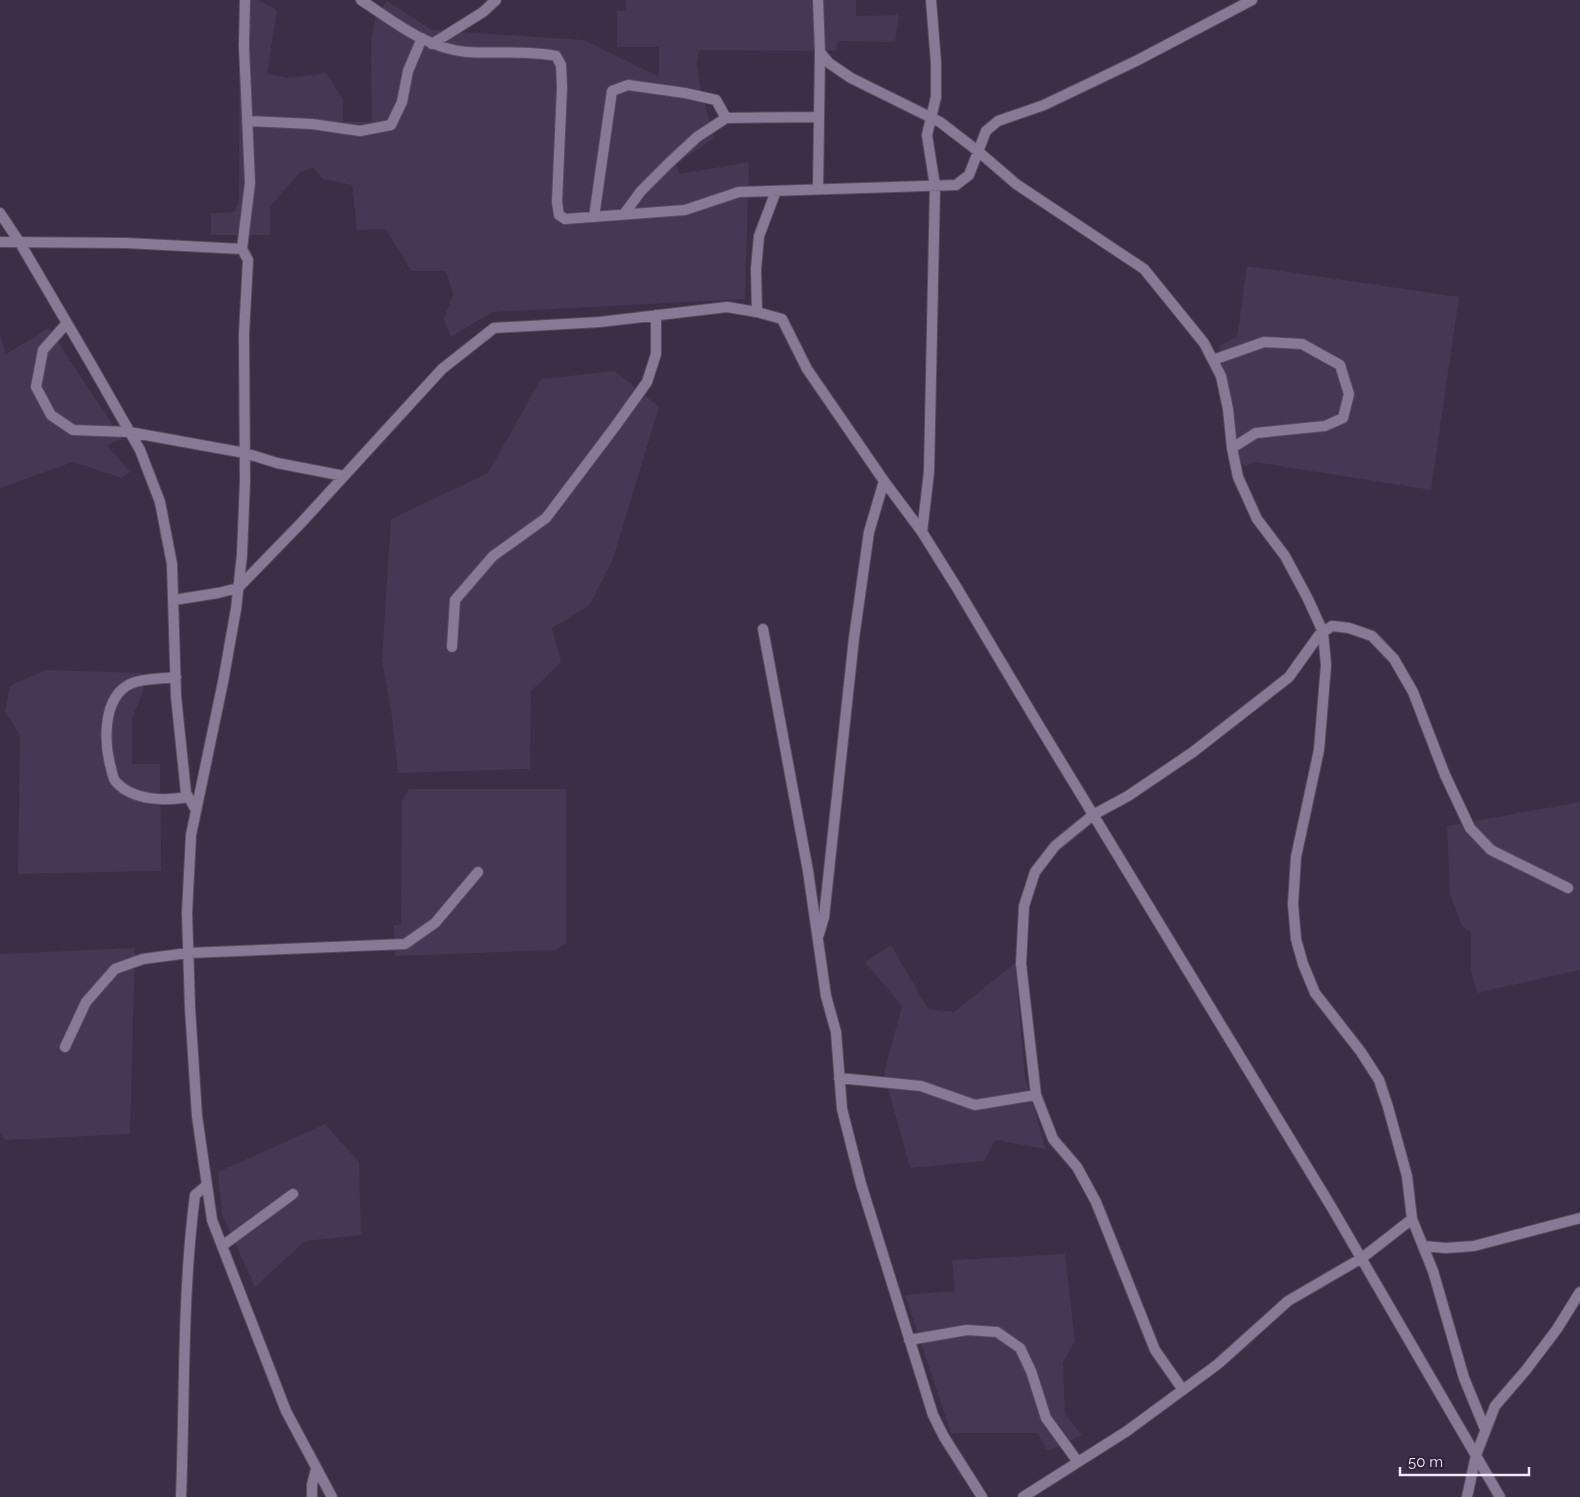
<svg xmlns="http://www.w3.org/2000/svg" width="1580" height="1497" font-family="Raleway,sans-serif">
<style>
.built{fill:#483655}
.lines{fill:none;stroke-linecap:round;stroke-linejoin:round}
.service-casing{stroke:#584c61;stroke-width:12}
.service{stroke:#8a7996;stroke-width:10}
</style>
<rect width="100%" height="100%" fill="#3d2d47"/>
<path class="built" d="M240,0H258L277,10L267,74L288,78L326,73L343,100V122H372L371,43L375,17L387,1L432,30L584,40L659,77V47H617V11H626V0H856V16L899,15L895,42L838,41L836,51L699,50L697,64L700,86L714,138L676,164L679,174L749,162L745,299L492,312L451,337L444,319L453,294L446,271H411L386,229L357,230L352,185L323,179L313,168L300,172L270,207V235H211V213L234,212L239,202Z
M1247,266L1459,297L1431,490L1255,462L1245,466L1241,462L1219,346L1237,337Z
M49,328L122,439L107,445L130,472L121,478L73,462L0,488V334L6,354Z
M615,371L659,407L613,559L589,606L552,628L561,662L531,691L530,769L398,773L392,717L382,660L391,519L488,473L541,379Z
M45,670L142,673L143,692L132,718V764H160L161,871L18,874L20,736L5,711L10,686Z
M409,789H566V943L555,950L395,956L394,926L401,924L402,800Z
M1580,802V970L1477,993L1471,970V932L1462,926L1450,894L1447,826Z
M891,945L928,1009L954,1012L1015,963L1025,1078L1046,1149L995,1140L984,1161L910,1168L884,1073L902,1006L865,962Z
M135,948L130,1134L5,1140L0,1133V954Z
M325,1124L359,1162L361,1235L305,1241L255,1287L222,1214L218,1172Z
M1065,1254L1075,1341L1063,1362L1065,1414L1082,1435L1048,1451L1037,1433H951L905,1295L955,1291L952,1260Z"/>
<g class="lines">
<defs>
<path id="service" d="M361,0C393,21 427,49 467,52C497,54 526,50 556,56L561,65L562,87L557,202L559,215L565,219L685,210L739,192L956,185L969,175L986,131L998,121L1044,105L1136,61L1252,0
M818,0L820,52L818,189
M432,44L483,12L496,0
M820,52L829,63L851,78L940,122L979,152L1016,184L1144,269L1204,343L1221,376L1228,409L1232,448L1238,477L1257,519L1285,556L1308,599L1323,632L1326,665L1319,750L1296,857L1293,904L1296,939L1303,964L1315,993L1361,1052L1379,1080L1388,1107L1407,1176L1412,1219L1433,1271L1464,1378L1485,1429
M247,121L312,124L360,131L391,125L402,102L408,71L422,38
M0,213L20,243L91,364L140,450L160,502L172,564L176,696L186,793L196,810
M624,214L641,191L669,163L697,137L726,118L819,117
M594,217L612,91L628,85L685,93L716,100L726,118
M0,242L126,243L242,249L248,260L244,334L245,481L242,555L236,609L223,682L191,835L187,913L190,1008L197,1116L212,1220L286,1411L332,1497
M242,249L250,183L244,46L245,0
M757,312L756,269L759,236L776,191
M67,323L43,350L36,387L51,415L73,430L129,432L245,453L277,463L344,476
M1213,360L1264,342L1302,344L1340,365L1349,394L1343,418L1325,426L1256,433L1232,448
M922,532L929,472L935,186L927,135L936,97V63L931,0
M174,600L218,593L238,588L302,522L442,369L494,328L600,322L727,307L757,312L782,319L807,369L884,481L922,532L957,588L1035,719L1332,1208L1500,1497
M763,629L808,871L826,996L836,1032L842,1109L861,1184L933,1415L944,1437L982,1497
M452,647L455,600L493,556L546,518L614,428L647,382L656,354V315
M176,677C162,679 143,678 130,684C102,698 104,743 111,768C112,773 113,779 116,782C133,801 165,801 188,797
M819,934L824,917L854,638L869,532L884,481
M65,1047L86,1002L115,969L143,959L188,953L405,944L435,923L478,872
M839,1078L921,1086L975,1105L1036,1095
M222,1246L293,1194
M1423,1246L1446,1248L1474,1246L1580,1218
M909,1340L967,1330L997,1332L1020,1348L1031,1371L1046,1418L1078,1462
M1183,1390L1155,1350L1096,1202L1077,1167L1053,1139L1036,1095L1021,964L1024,906L1035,872L1055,846L1093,815L1128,796L1193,752L1289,677L1319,635L1332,626L1349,628L1372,636L1394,659L1413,692L1445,775L1470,828L1491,850L1568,888
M181,1497C185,1396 182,1295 195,1195L207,1185
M312,1497V1485L316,1469
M1023,1497L1127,1431L1218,1364L1288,1301L1362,1258L1412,1219
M1467,1497L1476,1455L1495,1406L1526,1370L1557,1329L1580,1292"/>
</defs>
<use href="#service" class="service-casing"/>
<use href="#service" class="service"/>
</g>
<path d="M1400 1467v8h129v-8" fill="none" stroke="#f0e7f7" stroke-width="2.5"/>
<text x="1408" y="1467" font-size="15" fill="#f0e7f7" stroke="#32233c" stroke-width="4" paint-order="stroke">50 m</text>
</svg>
